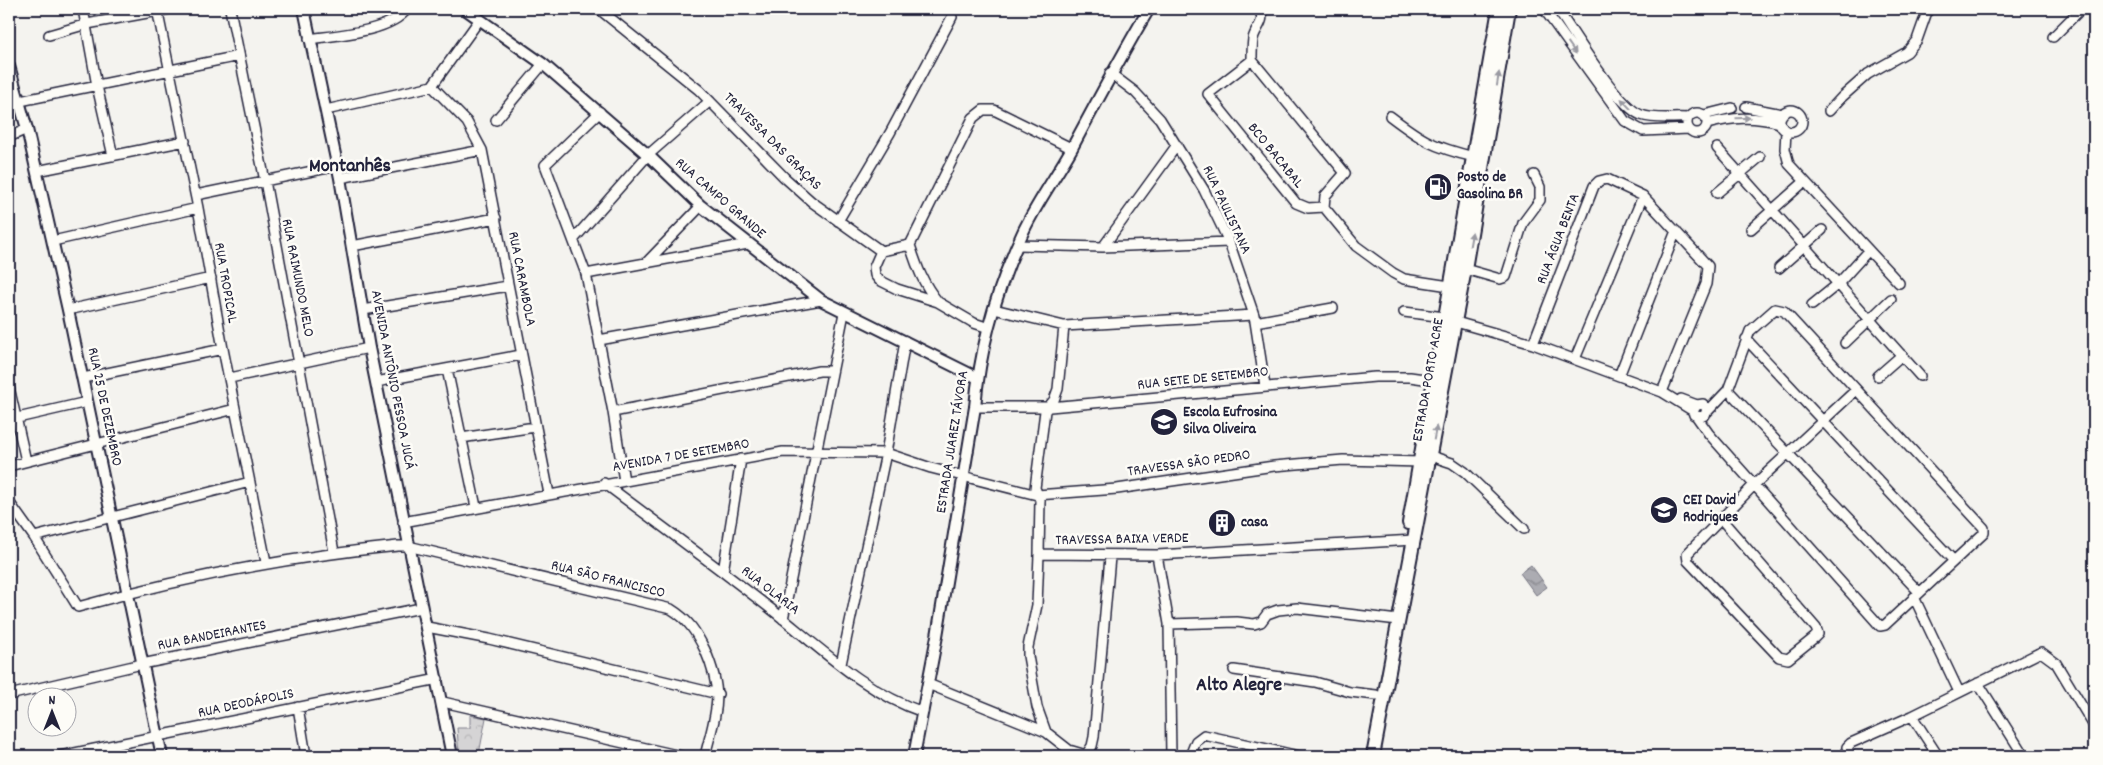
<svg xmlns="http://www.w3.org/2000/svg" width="2103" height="765" font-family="Dekko,sans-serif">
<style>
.park{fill:url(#park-crowns);stroke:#7c7b88}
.water{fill:url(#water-waves);stroke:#757582}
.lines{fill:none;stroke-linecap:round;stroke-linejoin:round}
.minor-casing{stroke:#22223b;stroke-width:12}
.tertiary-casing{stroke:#22223b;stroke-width:14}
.secondary-casing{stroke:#22223b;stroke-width:16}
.minor{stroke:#fdfcf7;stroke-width:9}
.tertiary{stroke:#fdfcf7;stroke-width:10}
.secondary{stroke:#fdfcf7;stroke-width:12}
.oneway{fill:#9a9aa2}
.labels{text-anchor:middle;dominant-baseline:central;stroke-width:5;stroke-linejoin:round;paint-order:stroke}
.street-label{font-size:15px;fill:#22223b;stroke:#fdfcf7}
.poi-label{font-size:15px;font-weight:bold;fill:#22223b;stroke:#fdfcf7;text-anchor:start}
.district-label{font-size:20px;font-weight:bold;fill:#22223b;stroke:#fdfcf7}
</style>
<defs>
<pattern id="park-crowns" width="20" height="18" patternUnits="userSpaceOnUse" patternTransform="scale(1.25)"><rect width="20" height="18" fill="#d5d4d5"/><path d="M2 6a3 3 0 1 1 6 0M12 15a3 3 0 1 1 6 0" fill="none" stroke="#b7b6b8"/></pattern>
<pattern id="water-waves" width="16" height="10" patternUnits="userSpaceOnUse" patternTransform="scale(1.25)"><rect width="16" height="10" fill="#acacb2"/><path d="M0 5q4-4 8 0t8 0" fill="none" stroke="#8c8c92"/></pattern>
</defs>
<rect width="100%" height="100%" fill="#f4f3ef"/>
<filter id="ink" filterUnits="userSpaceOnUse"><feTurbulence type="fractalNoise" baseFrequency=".02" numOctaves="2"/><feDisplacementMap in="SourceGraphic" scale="10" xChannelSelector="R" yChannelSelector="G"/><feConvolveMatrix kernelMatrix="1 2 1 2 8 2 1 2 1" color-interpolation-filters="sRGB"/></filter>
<g filter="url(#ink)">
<path class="park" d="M470,715L486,718L479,754L459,756L457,728H470Z"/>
<path class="water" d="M1531,565L1547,587L1536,595L1520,573Z"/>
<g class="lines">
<defs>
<path id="minor" d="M83,9L97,86L113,156
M157,9L198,208L223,349L266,562
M230,9L265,181L334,552
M599,9L699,90L784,177L812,202L881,251L874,267L875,275L879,280L897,289L938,302L974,323L989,328
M1544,9L1625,121L1643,131L1689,129
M1557,9C1574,33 1617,106 1641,115C1655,120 1673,117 1688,118
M49,35L87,24L169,9
M2053,37L2081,9
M309,39C337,35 390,32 407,9
M1252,60L1208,94L1296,203L1308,208L1324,207L1325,196L1345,173L1252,60C1252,54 1252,46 1253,39C1255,28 1268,20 1258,9
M1110,73L1135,92L1160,119L1204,190L1229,242L1254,315L1265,386
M432,86L467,122L482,150L549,494
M432,86L480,19
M20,101L239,56
M1746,107L1782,114
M1780 121a11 11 0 1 1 22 0a11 11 0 1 1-22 0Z
M326,110L432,86
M1829,111L1842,97L1868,74L1907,52L1917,40L1928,9
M600,112L545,165L586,274L613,412L624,481
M1687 123a10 10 0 1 1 20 0a10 10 0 1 1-20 0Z
M1704,115L1732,108
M1390,116C1423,141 1433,147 1474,157
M496,120L543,64
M1707,124C1733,117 1754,116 1780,123
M1786,131L1785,149L1789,164L1899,283
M9,137L27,129
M1717,148L1920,376
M37,171L185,141
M340,178L482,150
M1717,193L1760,157
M196,195L337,166
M1324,207L1356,246L1393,273L1404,279L1456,287
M838,221L890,133L952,17
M1751,229L1804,182
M574,239L648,155L710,101
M53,241L198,208
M910,245C917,267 923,284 938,302
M1018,245L1103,247L1229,242
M352,246L496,218
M1103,247L1177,145
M881,251L910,245L973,118L983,110H994L1071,148
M647,262L701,206
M1779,268L1822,230
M1465,269L1500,279L1506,277L1523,223L1540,200V187L1534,175
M586,274L748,244
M1812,305L1838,284L1868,251
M994,309L1064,326L1254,315
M68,310L211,278
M363,310L508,286
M1404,312L1445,317
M1255,322L1333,308
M1456,322L1533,344L1662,392L1693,411
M1746,339L1953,560
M599,340L821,300
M1845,343L1891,299
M1533,344L1594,186L1599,181L1607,179L1643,196L1708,266L1706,284L1662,392
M1575,359L1643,196
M447,369L476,507
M1619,376L1676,231
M1878,376L1902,355
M83,378L223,349
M230,378L369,348
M376,382L521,355
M9,387L26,461
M1728,390L1919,592
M1681,399L1697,405L1703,404L1707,409L1705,415L1701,417L1694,415L1693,411L1697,405
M975,407H1050L1375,377H1410L1438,381
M613,412L819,371H832
M1697,417L1709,434L1880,626L1885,625L1984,533V528L1784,311L1775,309L1750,331L1728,390L1707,412
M9,420L87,402
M461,438L535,427
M1431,456L1452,463L1465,472L1524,529
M9,466L235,409
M604,483C660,525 716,566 771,609C818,646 865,693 923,712
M9,502L34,537L78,607C184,577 289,557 398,546H408L671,609C689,620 696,632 705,650C725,696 716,711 705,756
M1722,520L1816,628L1818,634L1814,638L1788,659L1779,657L1688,561L1687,554L1754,485L1856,390
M403,522L783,452L886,453L931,468L1037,495L1117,489L1274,466L1343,460L1421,462
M34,537L250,482
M1039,554L1157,555L1414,540
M1157,555L1169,624L1171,756
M723,572L741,459
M1914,597L1959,692
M783,619L844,313
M1169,624L1237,622L1254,624L1261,622L1267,614L1278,610L1297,608L1398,620
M427,627L489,639L718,694
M841,664L886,453L905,341
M1234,670L1315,682L1350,692L1376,695
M1978,683L2024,756
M928,684L1046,732L1069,750L1086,755L1092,746L1094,737L1110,557
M9,695L142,664L421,608
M443,702L681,756
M298,707L306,756
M1912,716L1938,756
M1046,732L1037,707L1028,656V647L1037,605L1039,554L1040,500L1035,488L1045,411L1054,400L1058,389L1064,326
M60,756L438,679
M1190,756L1196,741L1204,735L1299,756
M1850,756L1847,747L1851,743L1912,716L2041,652L2056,663L2094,726"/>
<path id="tertiary" d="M304,9L340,178L369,348L452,756
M465,9L543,64L648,155L701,206L821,300L978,378
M9,66L27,129L68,310L162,756
M914,756L937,636L975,407C980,347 998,285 1024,230C1038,201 1057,175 1072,148C1097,101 1122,54 1149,9"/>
<path id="secondary" d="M1409,523L1499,9
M1373,756L1465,269L1509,9"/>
</defs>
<use href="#minor" class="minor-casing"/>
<use href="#tertiary" class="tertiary-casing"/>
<use href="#secondary" class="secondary-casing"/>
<use href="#minor" class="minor"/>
<use href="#tertiary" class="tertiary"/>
<use href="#secondary" class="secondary"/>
</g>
<defs><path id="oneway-solid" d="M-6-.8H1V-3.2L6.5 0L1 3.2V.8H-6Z" transform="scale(1.25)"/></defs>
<g class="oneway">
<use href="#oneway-solid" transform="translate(1572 48) rotate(55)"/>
<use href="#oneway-solid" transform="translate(1498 79) rotate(-81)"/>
<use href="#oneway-solid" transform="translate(1626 104) rotate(-133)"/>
<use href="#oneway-solid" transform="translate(1743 118) rotate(-1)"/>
<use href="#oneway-solid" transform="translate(1471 239) rotate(-80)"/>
<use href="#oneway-solid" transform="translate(1435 433) rotate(-80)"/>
</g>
</g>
<defs>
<symbol id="fuel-disc" viewBox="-11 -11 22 22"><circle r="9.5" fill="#22223b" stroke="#fdfcf7"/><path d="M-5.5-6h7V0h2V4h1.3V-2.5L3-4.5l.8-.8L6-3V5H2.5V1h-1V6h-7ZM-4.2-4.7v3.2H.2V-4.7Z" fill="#fff"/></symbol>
<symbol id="school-disc" viewBox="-11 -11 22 22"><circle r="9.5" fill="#22223b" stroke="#fdfcf7"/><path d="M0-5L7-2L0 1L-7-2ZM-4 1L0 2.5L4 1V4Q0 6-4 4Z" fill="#fff"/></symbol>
<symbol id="building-disc" viewBox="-11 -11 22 22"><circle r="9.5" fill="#22223b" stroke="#fdfcf7"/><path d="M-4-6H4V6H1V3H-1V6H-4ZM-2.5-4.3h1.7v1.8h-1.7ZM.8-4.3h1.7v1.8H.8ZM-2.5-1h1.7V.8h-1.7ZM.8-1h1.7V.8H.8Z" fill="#fff"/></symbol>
</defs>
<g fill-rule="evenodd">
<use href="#fuel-disc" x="1422" y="171" width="32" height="32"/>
<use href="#school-disc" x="1148" y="406" width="32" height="32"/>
<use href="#school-disc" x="1648" y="494" width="32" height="32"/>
<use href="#building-disc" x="1206" y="507" width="32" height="32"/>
</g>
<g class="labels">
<g class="street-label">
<text transform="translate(772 142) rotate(45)">TRAVESSA DAS GRAÇAS</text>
<text transform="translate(1275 156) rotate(51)">BCO BACABAL</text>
<text transform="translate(720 199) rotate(41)">RUA CAMPO GRANDE</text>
<text transform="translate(1226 210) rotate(65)">RUA PAULISTANA</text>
<text transform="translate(1559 239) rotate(-69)">RUA ÁGUA BENTA</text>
<text transform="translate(297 278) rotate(79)">RUA RAIMUNDO MELO</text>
<text transform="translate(521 279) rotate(79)">RUA CARAMBOLA</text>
<text transform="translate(225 283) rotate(80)">RUA TROPICAL</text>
<text transform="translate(1203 379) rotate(-6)">RUA SETE DE SETEMBRO</text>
<text transform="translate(392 380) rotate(79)">AVENIDA ANTÔNIO PESSOA JUCÁ</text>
<text transform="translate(1429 380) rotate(-80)">ESTRADA PORTO ACRE</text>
<text transform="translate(104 407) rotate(78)">RUA 25 DE DEZEMBRO</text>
<text transform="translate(953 442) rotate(-81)">ESTRADA JUAREZ TÁVORA</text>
<text transform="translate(681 456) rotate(-10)">AVENIDA 7 DE SETEMBRO</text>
<text transform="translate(1189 464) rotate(-8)">TRAVESSA SÃO PEDRO</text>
<text transform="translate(1122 540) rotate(-1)">TRAVESSA BAIXA VERDE</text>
<text transform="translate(608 580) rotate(14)">RUA SÃO FRANCISCO</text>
<text transform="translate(770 591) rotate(38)">RUA OLARIA</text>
<text transform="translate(212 636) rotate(-11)">RUA BANDEIRANTES</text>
<text transform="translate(246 704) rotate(-12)">RUA DEODÁPOLIS</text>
</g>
<g class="poi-label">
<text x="1457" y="178">Posto de<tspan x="1457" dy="17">Gasolina BR</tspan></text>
<text x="1183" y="413">Escola Eufrosina<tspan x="1183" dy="17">Silva Oliveira</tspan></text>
<text x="1683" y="501">CEI David<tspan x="1683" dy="17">Rodrigues</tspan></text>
<text x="1241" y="523">casa</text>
</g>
<g class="district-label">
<text x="350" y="167">Montanhês</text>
<text x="1239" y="686">Alto Alegre</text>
</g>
</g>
<rect width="2103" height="765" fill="none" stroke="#fdfcf7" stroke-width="30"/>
<rect x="15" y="15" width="2073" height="735" fill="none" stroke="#22223b" stroke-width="2" filter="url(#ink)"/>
<g transform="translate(52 712)"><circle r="24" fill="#fdfcf7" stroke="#a5a5ac"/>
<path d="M0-4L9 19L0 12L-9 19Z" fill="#22223b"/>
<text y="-8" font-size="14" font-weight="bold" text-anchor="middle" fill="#22223b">N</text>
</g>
</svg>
